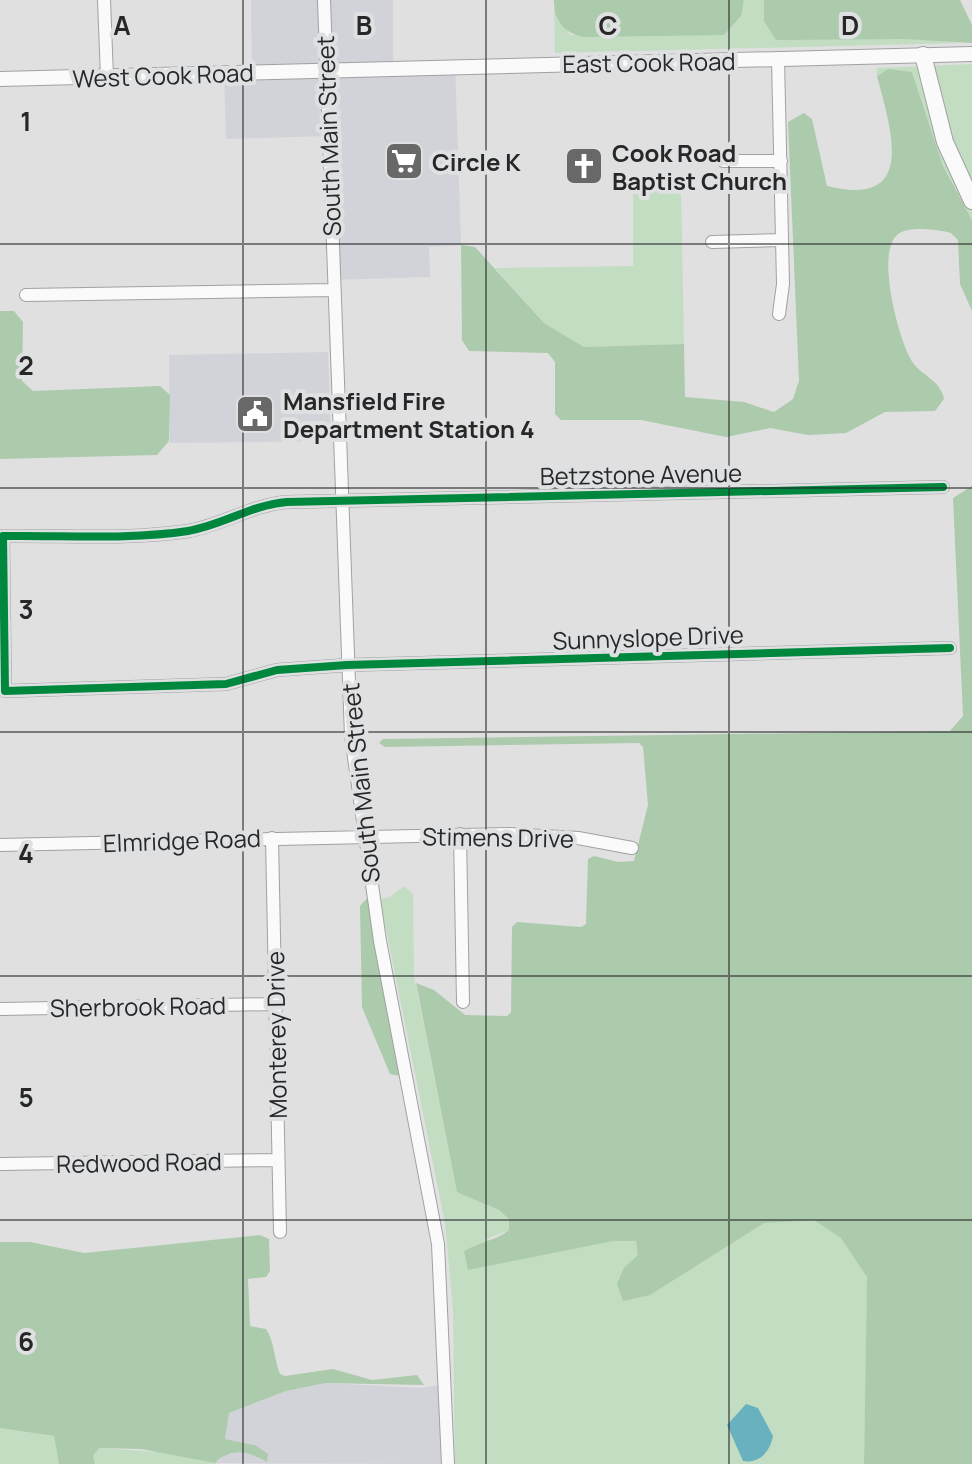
<svg xmlns="http://www.w3.org/2000/svg" width="972" height="1464" font-family="Manrope,sans-serif">
<style>
.built{fill:#d1d3d8}
.green{fill:#c3ddc3}
.forest{fill:#accaac}
.water{fill:#6ab1c0}
.lines{fill:none;stroke-linecap:round;stroke-linejoin:round}
.minor-casing{stroke:#a1a1a2;stroke-width:14}
.major-casing{stroke:#a1a1a2;stroke-width:16}
.highway-casing{stroke:#a1a1a2;stroke-width:18}
.minor{stroke:#fafafa;stroke-width:12}
.major{stroke:#fafafa;stroke-width:14}
.highway{stroke:#fafafa;stroke-width:16}
.cycleway-casing{stroke:#dfe0e2;stroke-width:13}
.cycleway{stroke:#00873e;stroke-width:8}
.grid{fill:none;stroke:#272728;stroke-width:2;stroke-opacity:0.55}
.labels{text-anchor:middle;dominant-baseline:central;stroke-width:8;stroke-linejoin:round;paint-order:stroke}
.street-label{font-size:24px;fill:#272728;stroke:#dfe0e2}
.poi-label{font-size:24px;font-weight:bold;fill:#272728;stroke:#dfe0e2;text-anchor:start}
.grid-label{font-size:26px;text-anchor:middle;font-weight:bold;fill:#272728;stroke:#dfe0e2;stroke-width:8;stroke-linejoin:round;paint-order:stroke}
</style>
<rect width="100%" height="100%" fill="#e0e0e1"/>
<path class="built" d="M251,0H393V61L455,60L461,245L429,247L430,277L332,280L328,136L226,139L224,72H252Z
M328,352L331,441L170,443L169,355Z
M326,1383L420,1388L440,1385L441,1464L215,1463L229,1452L252,1451L263,1461L255,1445L225,1439L229,1413L286,1391Z"/>
<path class="green" d="M744,0H764V21L961,43L555,53L554,8L570,35H724L741,16Z
M972,64V220L943,166L912,72L881,73L877,76V68Z
M681,190L684,344L584,347L544,323L495,268L633,266V191Z
M404,886L413,894L414,977L457,1191L499,1210L509,1219V1230L482,1241L804,1191L868,1240L864,1464H455L453,1311L445,1223L380,899L390,897Z
M0,1428L54,1436L59,1464H0Z
M99,1448L174,1453L218,1464H95L93,1456Z"/>
<path class="forest" d="M554,0H744L741,16L724,35L586,37C566,35 554,22 554,0Z
M764,0H960L972,25V43L905,39L776,40L764,21Z
M888,69L912,72L943,166L972,220V311L960,284L958,240L951,233C939,230 908,225 897,235C876,254 898,335 910,358C919,376 940,378 944,399L935,411L885,412L846,433L808,435L770,428L726,437L641,420H561L555,414V362L548,353L469,351L462,340L461,245L475,247L544,323L584,347L684,344L685,397L744,402L774,412L793,399L799,381L788,122L804,113L812,119L827,186C918,209 891,130 877,76Z
M0,311H14L23,322L22,381L33,391L160,386L170,395L169,441L157,455L0,459Z
M972,486V1464H864L867,1277L841,1238L814,1220L764,1223L650,1295L623,1301L617,1284L624,1268L638,1255L636,1241H613L468,1270L464,1251C478,1243 497,1240 509,1230V1219L499,1210L457,1192L416,983L434,990L465,1015L507,1016L511,1012L512,927L517,922L581,927L586,924L588,859L594,856L618,862L634,861L648,805L643,747L639,743L385,747L379,743L383,739L950,731L963,716L953,498Z
M368,897L404,1077L390,1074L362,1007L360,906Z
M260,1235L269,1239L270,1271L266,1277L248,1279L250,1326L266,1329C274,1340 274,1359 280,1374L285,1376L333,1369L372,1380L417,1375L424,1385L326,1383L286,1391L229,1413L225,1439L255,1445L268,1454L267,1462C250,1452 232,1446 215,1463L141,1449L99,1448L93,1456L95,1464H59L54,1436L0,1428V1242H30L84,1253Z"/>
<path class="water" d="M746,1404L758,1408L773,1436C770,1451 760,1464 743,1461L727,1425Z"/>
<g class="lines">
<defs>
<path id="minor" d="M104,0L107,77
M324,0L351,736L380,941L438,1244L448,1464
M778,59L783,284L779,314
M723,161H781
M712,242L782,240
M26,295L333,290
M943,487L287,502C251,505 223,525 188,531C128,540 63,535 3,536L5,691L226,684L277,670L347,665L950,648
M460,834L463,1002
M272,838L280,1232
M0,845L509,834L578,838L632,848
M0,1009L275,1004
M0,1164L278,1160"/>
<path id="major" d="M0,79L972,54"/>
<path id="highway" d="M923,55L945,142L972,201"/>
</defs>
<use href="#minor" class="minor-casing"/>
<use href="#major" class="major-casing"/>
<use href="#highway" class="highway-casing"/>
<use href="#minor" class="minor"/>
<use href="#major" class="major"/>
<use href="#highway" class="highway"/>
<defs>
<path id="cycleway" d="M943,487L287,502C251,505 223,525 188,531C128,540 63,535 3,536L5,691L226,684L277,670L347,665L950,648"/>
</defs>
<use href="#cycleway" class="cycleway-casing"/>
<use href="#cycleway" class="cycleway"/>
</g>
<path class="grid" d="M243,0V1464M486,0V1464M729,0V1464M0,244H972M0,488H972M0,732H972M0,976H972M0,1220H972"/>
<defs>
<symbol id="supermarket-square" viewBox="-11 -11 22 22"><rect x="-9" y="-9" width="18" height="18" rx="4" fill="#686869" stroke="#dfe0e2"/><path d="M-6-5.5h2.5l.6 2H6L4.5 2H-2.5L-4.4-4H-6ZM-1.5 3.2a1.3 1.3 0 1 0 .1 0ZM3 3.2a1.3 1.3 0 1 0 .1 0Z" fill="#fff"/></symbol>
<symbol id="church-square" viewBox="-11 -11 22 22"><rect x="-9" y="-9" width="18" height="18" rx="4" fill="#686869" stroke="#dfe0e2"/><path d="M-1.2-6h2.4v3.5h3.3v2.4h-3.3V6h-2.4V-.1h-3.3v-2.4h3.3Z" fill="#fff"/></symbol>
<symbol id="civic-square" viewBox="-11 -11 22 22"><rect x="-9" y="-9" width="18" height="18" rx="4" fill="#686869" stroke="#dfe0e2"/><path d="M-.6-6.5H3V-4.5H.6V-3L4-1V1h2V6H-6V1h2V-1L-.6-3ZM-1.2 2.5V6h2.4V2.5Z" fill="#fff"/></symbol>
</defs>
<g fill-rule="evenodd">
<use href="#supermarket-square" x="382" y="139" width="44" height="44"/>
<use href="#church-square" x="562" y="144" width="44" height="44"/>
<use href="#civic-square" x="233" y="392" width="44" height="44"/>
</g>
<g class="labels">
<g class="street-label">
<text transform="translate(649 62) rotate(-1)">East Cook Road</text>
<text transform="translate(163 75) rotate(-2)">West Cook Road</text>
<text transform="translate(328 136) rotate(-92)">South Main Street</text>
<text transform="translate(641 474) rotate(-1)">Betzstone Avenue</text>
<text transform="translate(648 637) rotate(-2)">Sunnyslope Drive</text>
<text transform="translate(360 783) rotate(-96)">South Main Street</text>
<text transform="translate(498 837) rotate(1)">Stimens Drive</text>
<text transform="translate(182 840) rotate(-2)">Elmridge Road</text>
<text transform="translate(138 1006) rotate(-1)">Sherbrook Road</text>
<text transform="translate(276 1035) rotate(-91)">Monterey Drive</text>
<text transform="translate(139 1162) rotate(-1)">Redwood Road</text>
</g>
<g class="poi-label">
<text x="612" y="152">Cook Road<tspan x="612" dy="28">Baptist Church</tspan></text>
<text x="432" y="161">Circle K</text>
<text x="283" y="400">Mansfield Fire<tspan x="283" dy="28">Department Station 4</tspan></text>
</g>
</g>
<g class="grid-label">
<text x="122" y="35">A</text>
<text x="364" y="35">B</text>
<text x="608" y="35">C</text>
<text x="850" y="35">D</text>
<text x="26" y="131">1</text>
<text x="26" y="375">2</text>
<text x="26" y="619">3</text>
<text x="26" y="863">4</text>
<text x="26" y="1107">5</text>
<text x="26" y="1351">6</text>
</g>
</svg>
